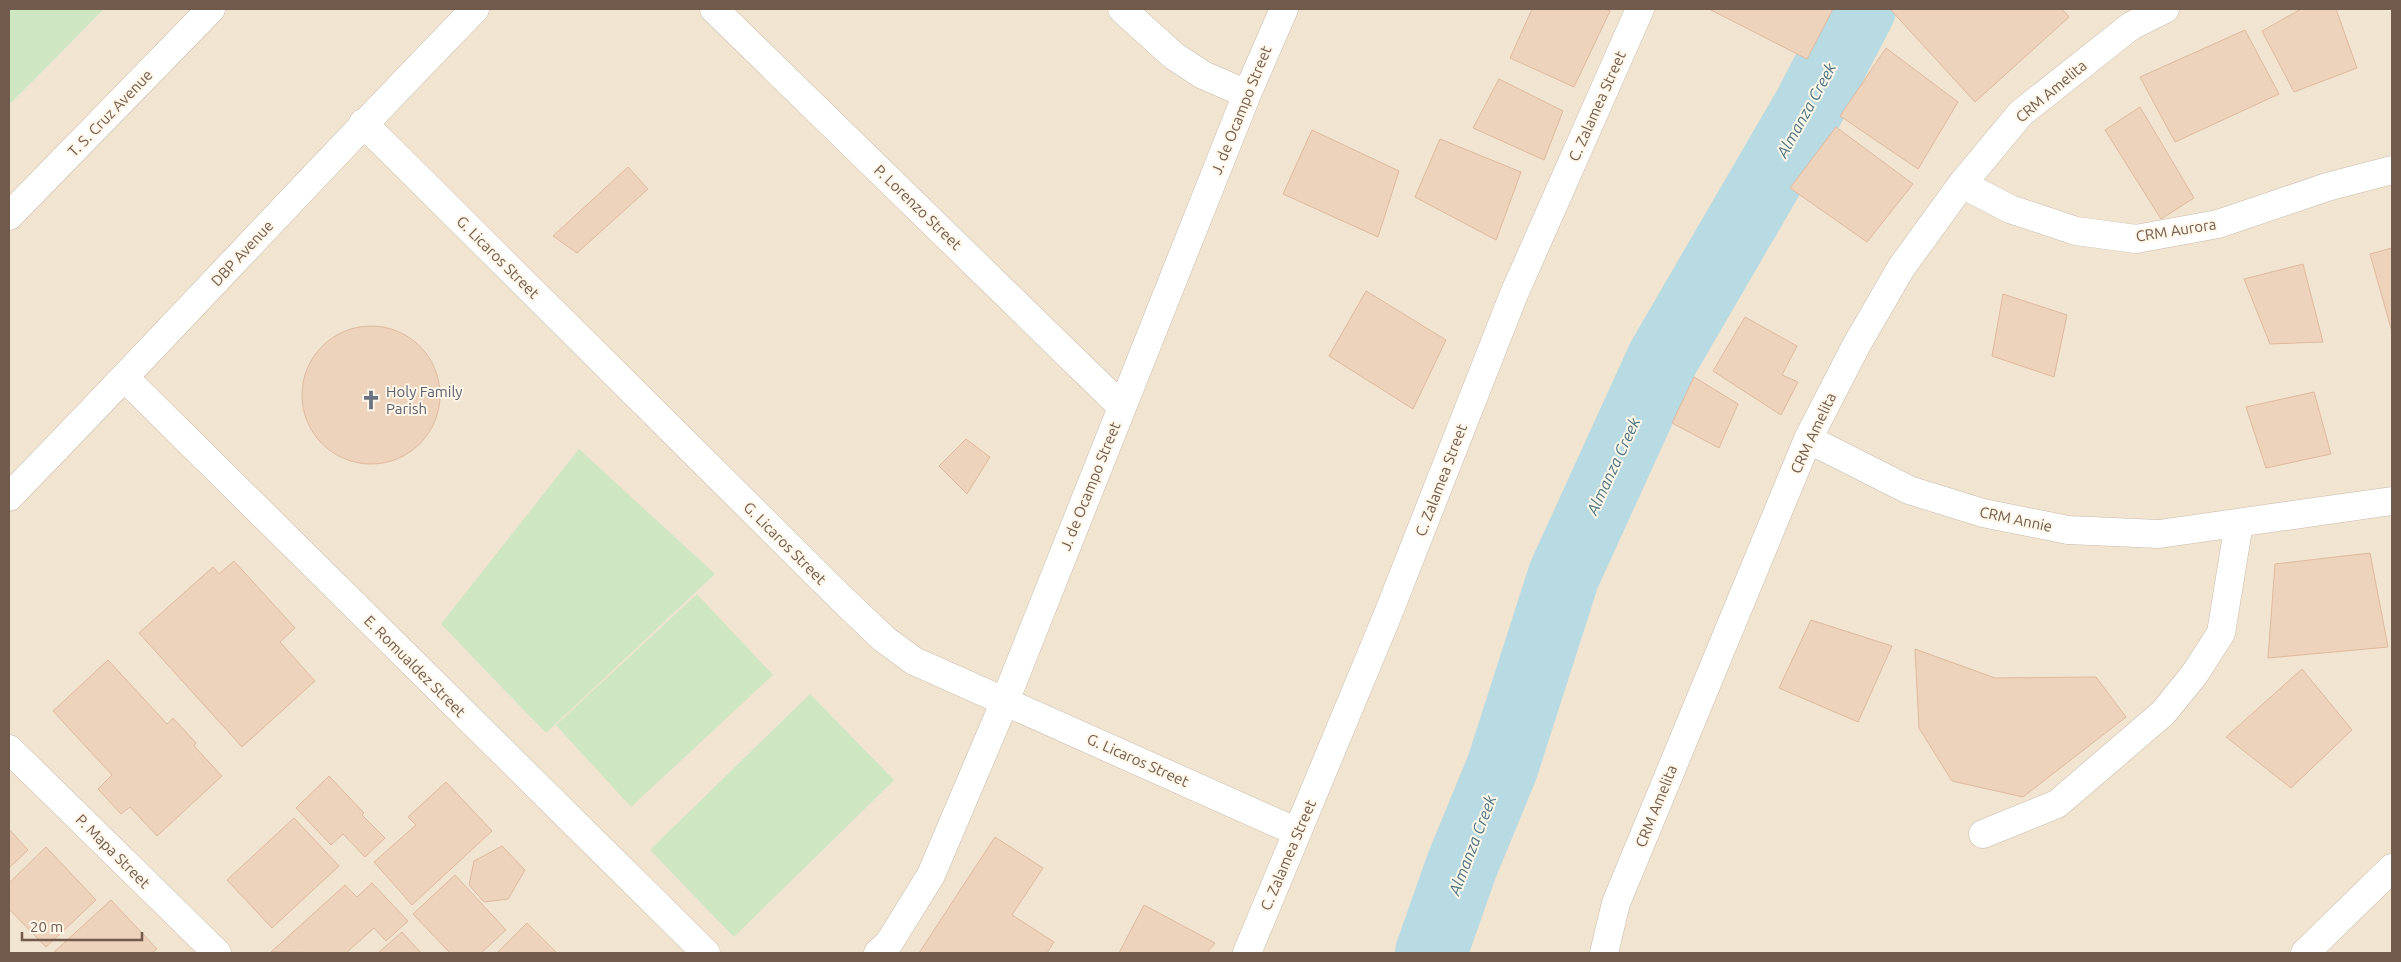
<svg xmlns="http://www.w3.org/2000/svg" width="2401" height="962" font-family="Ubuntu,sans-serif">
<style>
.residential{fill:#f1e4d1}
.green{fill:#cfe6c2}
.lines{fill:none;stroke-linecap:round;stroke-linejoin:round}
.river{stroke:#b8dae2;stroke-width:72}
.building{fill:#edd2bc;stroke:#dfb99d}
.minor-casing{stroke:#cabaaa;stroke-width:29}
.minor{stroke:#fff;stroke-width:28}
.labels{text-anchor:middle;dominant-baseline:central;stroke-width:4;stroke-linejoin:round;paint-order:stroke}
.street-label{font-size:15px;fill:#705a4b;stroke:#fef6e8}
.worship-label{font-size:15px;fill:#5b616d;stroke:#fef6e8;text-anchor:start}
.water-label{font-size:16px;font-style:italic;fill:#477582;stroke:#fef6e8}
</style>
<rect width="100%" height="100%" fill="#faf2e2"/>
<path class="residential" d="M104,9H1847L1802,100L1654,353L1555,572L1452,864L1417,953H9V105Z
M1871,9H2392V953H1438L1532,705L1568,583L1672,361L1816,111Z"/>
<path class="green" d="M9,9H104L9,105Z
M579,449L715,574L546,733L441,624Z
M697,594L773,675L631,807L556,725Z
M810,694L894,780L734,937L650,850Z"/>
<g class="lines">
<path class="river" d="M1431,953L1462,865L1502,768L1564,575L1663,358L1809,107L1860,9"/>
</g>
<path class="building" d="M1532,9H1606L1610,11L1574,87L1510,58Z
M1709,9H1833L1807,59Z
M1890,9H2062L2069,17L1975,102Z
M2301,9H2336L2357,68L2294,92L2262,31Z
M2245,30L2279,94L2175,142L2140,77Z
M1886,48L1958,102L1918,169L1840,116Z
M1499,79L1563,111L1544,160L1473,128Z
M2140,107L2194,198L2161,219L2105,130Z
M1836,127L1913,184L1867,242L1790,188Z
M1312,130L1399,171L1378,237L1283,194Z
M1440,139L1521,172L1496,240L1415,197Z
M628,167L648,189L577,253L553,236Z
M2392,248V332L2370,254Z
M2303,264L2323,342L2270,344L2244,279Z
M1366,291L1446,340L1413,409L1329,356Z
M2003,294L2067,315L2054,377L1992,356Z
M1745,317L1797,346L1782,375L1798,382L1781,415L1713,371Z
M302 395a69 69 0 1 1 138 0a69 69 0 1 1-138 0Z
M1694,377L1738,404L1719,448L1672,423Z
M2314,392L2331,454L2266,468L2246,407Z
M966,439L990,457L967,494L939,466Z
M2370,553L2388,647L2268,658L2275,564Z
M234,561L295,628L280,642L315,681L242,747L139,633L213,567L219,574Z
M1811,620L1892,646L1858,722L1779,688Z
M1915,649L1995,678L2096,677L2126,717L2023,797L1952,781L1919,728Z
M108,660L167,724L173,718L196,743L194,746L222,776L157,836L130,807L121,814L98,789L112,775L53,711Z
M2302,669L2352,730L2291,788L2226,737Z
M329,776L364,813L362,815L385,838L365,857L343,834L331,845L296,808Z
M446,782L492,831L412,905L374,862L416,825L408,817Z
M294,818L339,866L272,928L227,880Z
M9,829L28,850L9,868Z
M995,837L1043,868L1012,915L1054,942L1047,953H919Z
M502,846L525,870L508,899L484,902L469,885L474,861Z
M46,847L96,900L46,947L9,909V883Z
M455,875L506,930L481,953H450L413,914Z
M372,883L408,921L386,941L374,928L346,953L271,952L345,885L357,897Z
M111,900L157,949L152,953H53Z
M1144,905L1215,943L1207,953H1119Z
M527,923L557,953H497Z
M402,932L421,953H378Z"/>
<g class="lines">
<defs>
<path id="minor" d="M714,9L1121,406
M1122,9L1174,56L1203,75L1247,94
M363,123L841,598L884,639L914,661L1297,832
M1962,184L2010,209L2076,231L2136,239L2218,224L2327,187L2392,170
M9,216L211,9
M125,378L706,953
M1808,439L1909,490L1983,513L2068,530L2159,534L2392,501
M9,497C166,336 318,170 475,9
M9,749L217,953
M1983,834L2057,804L2163,713L2194,675L2221,633L2239,523
M878,953L889,943L931,875L1005,701L1247,94L1284,9
M1247,953L1388,614L1514,294L1640,9
M1604,953L1616,903L1808,439L1857,344L1901,268L1962,184L2021,113L2131,26L2165,9
M2305,953L2392,868"/>
</defs>
<use href="#minor" class="minor-casing"/>
<use href="#minor" class="minor"/>
</g>
<defs>
<symbol id="church-bare" viewBox="-9 -9 18 18"><path d="M-1.2-6h2.4v3.5h3.3v2.4h-3.3V6h-2.4V-.1h-3.3v-2.4h3.3Z" fill="#6b7280" stroke="#fef6e8" stroke-width="2.5" paint-order="stroke"/></symbol>
</defs>
<g fill-rule="evenodd">
<use href="#church-bare" x="357" y="386" width="28" height="28"/>
</g>
<g class="labels">
<g class="street-label">
<text transform="translate(2051 91) rotate(-40)">CRM Amelita</text>
<text transform="translate(1597 106) rotate(-66)">C. Zalamea Street</text>
<text transform="translate(1241 110) rotate(-68)">J. de Ocampo Street</text>
<text transform="translate(110 113) rotate(-46)">T. S. Cruz Avenue</text>
<text transform="translate(918 207) rotate(44)">P. Lorenzo Street</text>
<text transform="translate(2176 230) rotate(-9)">CRM Aurora</text>
<text transform="translate(242 253) rotate(-47)">DBP Avenue</text>
<text transform="translate(498 257) rotate(45)">G. Licaros Street</text>
<text transform="translate(1813 433) rotate(-65)">CRM Amelita</text>
<text transform="translate(1441 480) rotate(-69)">C. Zalamea Street</text>
<text transform="translate(1090 486) rotate(-68)">J. de Ocampo Street</text>
<text transform="translate(2016 519) rotate(12)">CRM Annie</text>
<text transform="translate(785 543) rotate(45)">G. Licaros Street</text>
<text transform="translate(415 666) rotate(45)">E. Romualdez Street</text>
<text transform="translate(1138 760) rotate(24)">G. Licaros Street</text>
<text transform="translate(1656 806) rotate(-68)">CRM Amelita</text>
<text transform="translate(113 851) rotate(45)">P. Mapa Street</text>
<text transform="translate(1288 855) rotate(-67)">C. Zalamea Street</text>
</g>
<g class="worship-label">
<text x="386" y="391">Holy Family<tspan x="386" dy="17">Parish</tspan></text>
</g>
<g class="water-label">
<text transform="translate(1806 110) rotate(-61)">Almanza Creek</text>
<text transform="translate(1613 466) rotate(-65)">Almanza Creek</text>
<text transform="translate(1472 845) rotate(-69)">Almanza Creek</text>
</g>
</g>
<rect width="2401" height="962" fill="none" stroke="#705a4b" stroke-width="20"/>
<path d="M22 932v8h120v-8" fill="none" stroke="#705a4b" stroke-width="2.5"/>
<text x="30" y="932" font-size="15" fill="#705a4b" stroke="#fef6e8" stroke-width="4" paint-order="stroke">20 m</text>
</svg>
